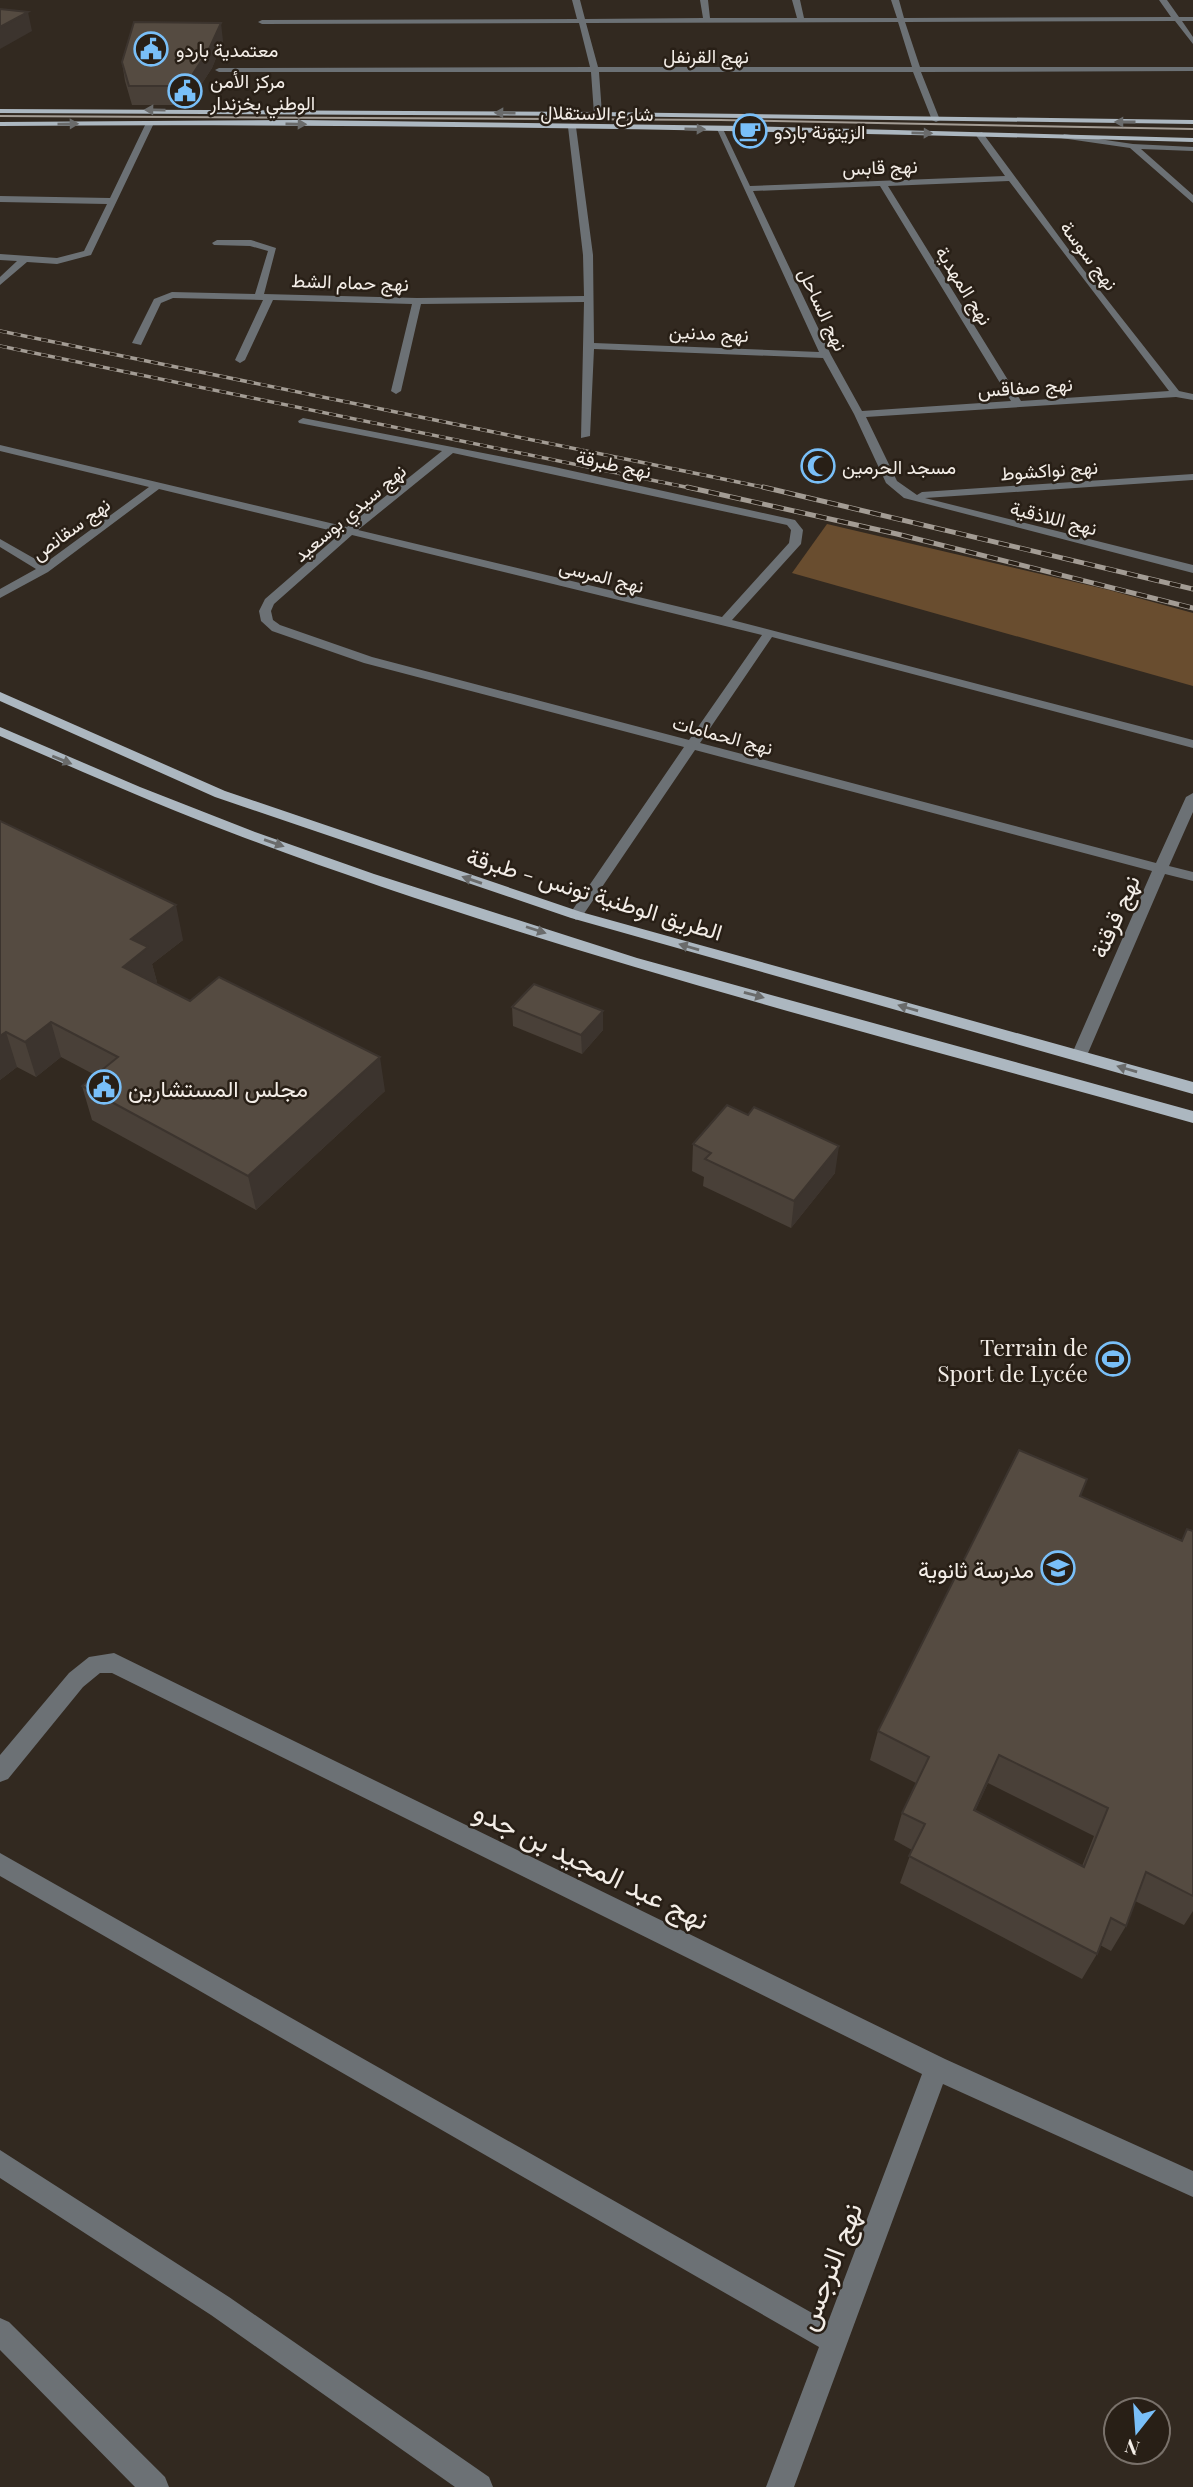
<svg xmlns="http://www.w3.org/2000/svg" width="1193" height="2487" font-family="'Playfair Display',Vazirmatn,serif">
<style>
.green{fill:#694d2f}
.lines{fill:none;stroke-linecap:round;stroke-linejoin:round}
.minor{fill:#6c7175;fill-rule:evenodd}
.major{fill:#acb7c0;fill-rule:evenodd}
.tram{stroke:#a39c94;stroke-width:2}
.rail-far1-casing{stroke:#a39c94;stroke-width:3.5}
.rail-casing{stroke:#a39c94;stroke-width:5}
.rail-far1{stroke:#281f16;stroke-width:2.5;stroke-dasharray:7;stroke-linecap:butt}
.rail{stroke:#281f16;stroke-width:3.5;stroke-dasharray:11;stroke-linecap:butt}
.wall{fill:#494038;fill-rule:evenodd}
.shaded-wall{fill:#3c342e}
.building{fill:#554b41;stroke:#3c342e;stroke-width:2;fill-rule:evenodd}
.oneway{fill:#6a6b6b}
.labels{text-anchor:middle;dominant-baseline:central;stroke-width:5;stroke-linejoin:round;paint-order:stroke}
.far-poi-label{font-size:19px;fill:#f3ede7;stroke:#281f16;text-anchor:start}
.far-street-label{font-size:19px;fill:#f3ede7;stroke:#281f16}
.street-label{font-size:23px;fill:#f3ede7;stroke:#281f16}
.poi-label{font-size:23px;fill:#f3ede7;stroke:#281f16;text-anchor:end}
.near-street-label{font-size:28px;fill:#f3ede7;stroke:#281f16}
</style>
<rect width="100%" height="100%" fill="#322920"/>
<path class="green" d="M827,524L1109,590L1193,613V686L792,573Z"/>
<g class="lines">
<path class="minor" d="M572,0H580L585,19L703,18L700,0H708L710,18H797L792,0H800L804,18H897L891,0H899L904,18L1171,17L1159,0H1167L1179,17H1193V21H1182L1193,37V44L1175,21L905,22L920,67H1193V71L921,72L940,120L936,122L932,120L913,72H599L602,114L598,116L594,114L591,72H219L215,70L219,68L590,67L579,23L262,24L258,22L262,20L577,19ZM898,22L912,67H598L586,23Z
M147,121L154,123L91,255L57,264L27,262L0,285V277L17,261L0,260V254L57,258L84,251L107,204L0,202V196L110,198Z
M572,125L576,127L593,255L594,343L819,352L716,127L723,129L750,186L1005,176L975,134L982,132L1083,269L1179,391L1193,394V400L1176,397L866,417L897,481L917,495L922,492L1193,474V480L925,498L1193,565V573L904,498L886,483L854,414L823,358L594,349L590,436L581,438L584,302L421,304L401,391L396,394L391,391L412,304L273,300L245,360L240,363L235,360L263,300L173,298L161,303L141,345L132,343L154,299L172,292L255,294L268,251L250,246L214,245L212,243L217,240H251L276,248L264,294L417,298L584,296L583,255L568,127ZM1009,181L1169,391L1021,401L888,186ZM880,186L1011,401L862,411L831,355L753,191Z
M1064,134L1133,144L1193,147V151L1141,149L1193,195V203L1130,148L1061,138Z
M303,418L550,466L795,520L803,530L801,544L732,620L1193,740V748L772,637L700,743L1156,863L1186,797L1193,793V812L1169,866L1193,872V881L1165,874L1085,1060L1079,1061L1071,1056L1152,871L695,750L581,918L576,920L569,915L684,747L364,663L272,631L261,621L259,611L265,599L341,533L159,489L48,572L0,598V589L36,569L0,547V539L44,564L149,487L0,451V445L347,527L442,451L299,423L298,421ZM453,453L787,525L791,530L789,543L722,617L358,530ZM352,535L762,635L689,740L372,657L280,625L273,620L271,611L274,604Z
M114,1653L945,2059L1193,2171V2197L943,2084L794,2487H766L819,2347L0,1876V1853L828,2322L922,2074L112,1673H100L83,1687L8,1779L0,1782V1755L69,1673L89,1657Z
M0,2150L229,2297L489,2477L493,2487H455L211,2315L0,2178Z
M0,2318L9,2322L165,2477L169,2487H135L0,2350Z"/>
<path class="major" d="M0,109L598,112L1193,120V124L598,116L0,113Z
M298,120L746,126L1193,138V142C795,131 398,123 0,126V122Z
M0,692L225,791L581,912L1193,1082V1094L571,918L215,797L0,701Z
M0,727L140,787L255,832L374,874L637,958L1193,1111V1123C876,1034 554,954 245,838C162,807 81,771 0,736Z"/>
<path class="tram" d="M0,116L720,120L1193,129"/>
<defs>
<path id="rail-far1" d="M0,331L772,489
M0,346L695,489"/>
<path id="rail" d="M687,487L897,534L1193,608
M763,487L1193,589"/>
</defs>
<use href="#rail-far1" class="rail-far1-casing"/>
<use href="#rail" class="rail-casing"/>
<use href="#rail-far1" class="rail-far1"/>
<use href="#rail" class="rail"/>
</g>
<path class="wall" d="M223,41L212,68L188,105H132L125,81L122,62Z
M0,821L183,940L152,964L157,982L155,984L190,1001L385,1091L256,1210L92,1120L82,1086L95,1075L61,1057L36,1077L17,1067L0,1080Z
M512,1007L603,1030L582,1054L513,1026Z
M693,1144L835,1173L791,1228L703,1186L704,1177L692,1171Z
M1081,1496L1182,1540L1193,1531V1911L1184,1925L1135,1901L1126,1926L1111,1951L1100,1945L1097,1954L1082,1979L900,1883L912,1850L894,1840L902,1813L916,1783L870,1760L878,1731ZM988,1783L1094,1836L1082,1866L975,1811Z"/>
<path class="shaded-wall" d="M28,12L32,31L0,49V27Z
M221,23L223,41L212,68L188,105L185,86Z
M176,905L183,940L152,964L157,982L131,1002L123,967L131,939Z
M603,1011V1030L582,1054L581,1035Z
M51,1022L61,1057L36,1077L25,1042Z
M6,1032L17,1067L0,1080V1036Z
M380,1057L385,1091L256,1210L248,1176Z
M839,1146L835,1173L791,1228L794,1201Z
M999,1755L988,1783L963,1838L974,1810Z"/>
<path class="building" d="M0,9L28,12L0,27Z
M134,22L221,23L209,49L185,86H129L122,62Z
M0,821L176,905L131,939L148,947L123,967L190,1001L219,977L380,1057L248,1176L82,1086L118,1057L51,1022L25,1042L6,1032L0,1036Z
M534,984L603,1011L581,1035L512,1007Z
M727,1105L748,1115L754,1107L839,1146L794,1201L705,1159L711,1153L693,1144Z
M1019,1450L1087,1479L1080,1496L1182,1541L1187,1529L1193,1531V1896L1146,1872L1126,1926L1111,1918L1097,1954L909,1856L925,1824L902,1813L929,1757L878,1731ZM999,1755L1108,1808L1084,1867L974,1810Z"/>
<defs><path id="oneway-solid" d="M-6-.8H1V-3.2L6.5 0L1 3.2V.8H-6Z" transform="scale(1.75)"/></defs>
<g class="oneway">
<use href="#oneway-solid" transform="translate(155 110) rotate(-179)"/>
<use href="#oneway-solid" transform="translate(505 113) rotate(-179)"/>
<use href="#oneway-solid" transform="translate(1125 122) rotate(-180)"/>
<use href="#oneway-solid" transform="translate(68 124) rotate(-1)"/>
<use href="#oneway-solid" transform="translate(296 124) rotate(1)"/>
<use href="#oneway-solid" transform="translate(695 129) rotate(1)"/>
<use href="#oneway-solid" transform="translate(922 133) rotate(1)"/>
<use href="#oneway-solid" transform="translate(62 760) rotate(22)"/>
<use href="#oneway-solid" transform="translate(274 843) rotate(19)"/>
<use href="#oneway-solid" transform="translate(472 880) rotate(-161)"/>
<use href="#oneway-solid" transform="translate(536 930) rotate(18)"/>
<use href="#oneway-solid" transform="translate(689 947) rotate(-164)"/>
<use href="#oneway-solid" transform="translate(754 995) rotate(15)"/>
<use href="#oneway-solid" transform="translate(908 1008) rotate(-164)"/>
<use href="#oneway-solid" transform="translate(1127 1069) rotate(-164)"/>
</g>
<defs>
<symbol id="civic-ring" viewBox="-11 -11 22 22"><circle r="9.5" fill="#281f16" stroke="#79bff8" stroke-width="1.5"/><path d="M-.6-6.5H3V-4.5H.6V-3L4-1V1h2V6H-6V1h2V-1L-.6-3ZM-1.2 2.5V6h2.4V2.5Z" fill="#79bff8"/></symbol>
<symbol id="cafe-ring" viewBox="-11 -11 22 22"><circle r="9.5" fill="#281f16" stroke="#79bff8" stroke-width="1.5"/><path d="M-5.5-4.5H6V0H3Q3 3.5 0 3.5H-2.5Q-5.5 3.5-5.5 0ZM3-3.2v2h1.7v-2ZM-6 4.5H4V6H-6Z" fill="#79bff8"/></symbol>
<symbol id="mosque-ring" viewBox="-11 -11 22 22"><circle r="9.5" fill="#281f16" stroke="#79bff8" stroke-width="1.5"/><path d="M3.5-4.9A6 6 0 1 0 3.5 4.9A5 5 0 1 1 3.5-4.9Z" fill="#79bff8"/></symbol>
<symbol id="stadium-ring" viewBox="-11 -11 22 22"><circle r="9.5" fill="#281f16" stroke="#79bff8" stroke-width="1.5"/><path d="M0-5a6.5 5 0 1 0 0 10a6.5 5 0 1 0 0-10ZM-3.5-1.8h7v3.6h-7Z" fill="#79bff8"/></symbol>
<symbol id="school-ring" viewBox="-11 -11 22 22"><circle r="9.5" fill="#281f16" stroke="#79bff8" stroke-width="1.5"/><path d="M0-5L7-2L0 1L-7-2ZM-4 1L0 2.5L4 1V4Q0 6-4 4Z" fill="#79bff8"/></symbol>
</defs>
<g fill-rule="evenodd">
<use href="#civic-ring" x="132" y="30" width="38" height="38"/>
<use href="#civic-ring" x="166" y="72" width="38" height="38"/>
<use href="#cafe-ring" x="731" y="112" width="38" height="38"/>
<use href="#mosque-ring" x="799" y="447" width="38" height="38"/>
<use href="#civic-ring" x="85" y="1068" width="38" height="38"/>
<use href="#stadium-ring" x="1094" y="1340" width="38" height="38"/>
<use href="#school-ring" x="1039" y="1549" width="38" height="38"/>
</g>
<g class="labels">
<g class="far-poi-label">
<text x="176" y="49">معتمدية باردو</text>
<text x="210" y="80">مركز الأمن<tspan x="210" dy="22">الوطني بخزندار</tspan></text>
<text x="774" y="131">الزيتونة باردو</text>
<text x="842" y="466">مسجد الحرمين</text>
</g>
<g class="far-street-label">
<text x="706" y="55">نهج القرنفل</text>
<text transform="translate(597 112) rotate(1)">شارع الاستقلال</text>
<text transform="translate(880 166) rotate(-2)">نهج قابس</text>
<text transform="translate(1090 255) rotate(53)">نهج سوسة</text>
<text transform="translate(350 281) rotate(2)">نهج حمام الشط</text>
<text transform="translate(965 285) rotate(58)">نهج المهدية</text>
<text transform="translate(824 309) rotate(65)">نهج الساحل</text>
<text transform="translate(709 332) rotate(3)">نهج مدنين</text>
<text transform="translate(1025 386) rotate(-4)">نهج صفاقس</text>
<text transform="translate(614 463) rotate(12)">نهج طبرقة</text>
<text transform="translate(1049 469) rotate(-4)">نهج نواكشوط</text>
<text transform="translate(349 512) rotate(-40)">نهج سيدي بوسعيد</text>
<text transform="translate(1054 517) rotate(14)">نهج اللاذقية</text>
<text transform="translate(70 528) rotate(-36)">نهج سقانص</text>
<text transform="translate(602 575) rotate(14)">نهج المرسى</text>
<text transform="translate(723 734) rotate(15)">نهج الحمامات</text>
</g>
<g class="street-label">
<text transform="translate(595 893) rotate(17)">الطريق الوطنية تونس - طبرقة</text>
<text transform="translate(1114 916) rotate(-66)">نهج قرقنة</text>
</g>
<g class="poi-label">
<text x="128" y="1087" text-anchor="start">مجلس المستشارين</text>
<text x="1088" y="1346">Terrain de<tspan x="1088" dy="26">Sport de Lycée</tspan></text>
<text x="1034" y="1568">مدرسة ثانوية</text>
</g>
<g class="near-street-label">
<text transform="translate(592 1864) rotate(26)">نهج عبد المجيد بن جدو</text>
<text transform="translate(828 2266) rotate(-69)">نهج النرجس</text>
</g>
</g>
<g transform="translate(1137 2431) rotate(197)"><circle r="33" fill="#281f16" stroke="#79716a" stroke-width="2"/>
<path d="M0-5L12 26L0 18L-12 26Z" fill="#79bff8"/>
<text y="-10" font-size="19" font-weight="bold" text-anchor="middle" fill="#f3ede7">N</text>
</g>
</svg>
